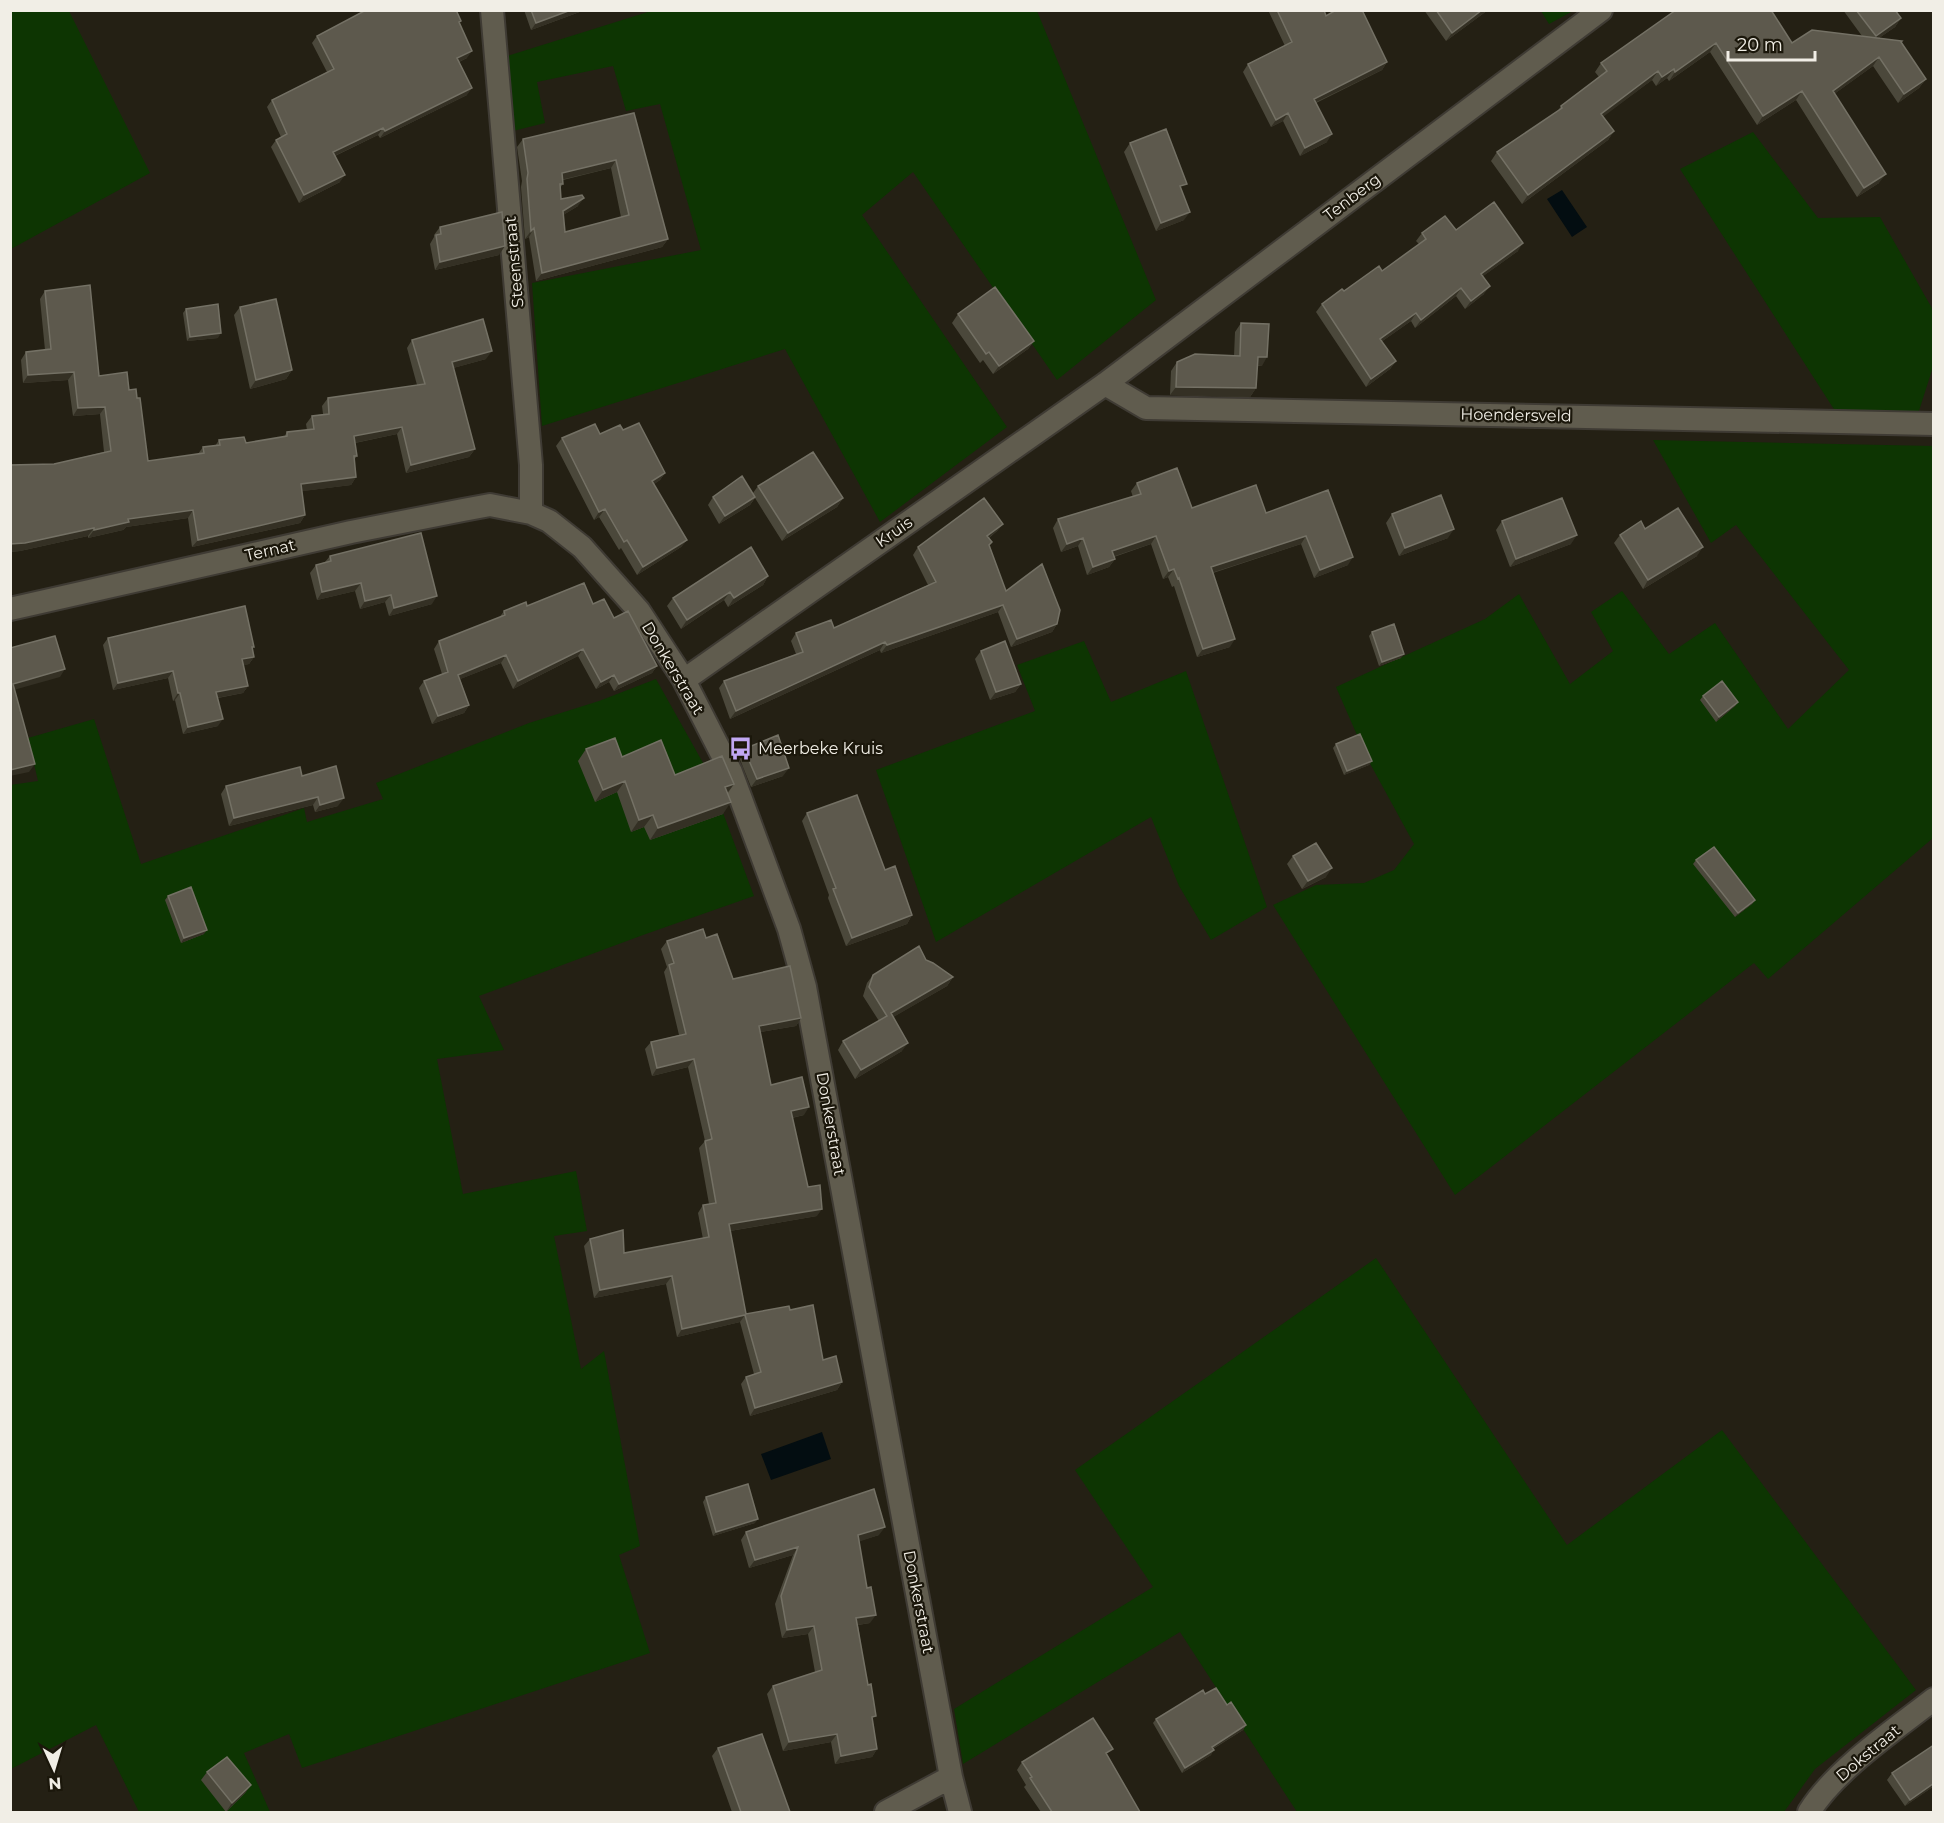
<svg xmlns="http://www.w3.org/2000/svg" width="1944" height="1823" font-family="Montserrat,sans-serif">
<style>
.green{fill:#0d3502}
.water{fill:#030d11}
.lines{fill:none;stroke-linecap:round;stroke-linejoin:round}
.street-casing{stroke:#3f3b34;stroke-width:26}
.street{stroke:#605c4e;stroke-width:22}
.wall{fill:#4b483b;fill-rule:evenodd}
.shaded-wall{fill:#343024}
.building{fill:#5d594d;stroke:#747165;stroke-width:1.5;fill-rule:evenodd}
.labels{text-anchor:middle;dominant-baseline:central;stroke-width:4.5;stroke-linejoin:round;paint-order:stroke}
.street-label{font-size:16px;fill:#f1eee6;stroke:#1b170b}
.poi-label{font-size:16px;fill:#f1eee6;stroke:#1b170b;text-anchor:start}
</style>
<rect width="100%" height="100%" fill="#242014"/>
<path class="green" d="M11,10L69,11L150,173L11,249Z
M651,11H1037L1156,300L1057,380L913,172L862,215L1007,427L880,522L785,349L542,426L532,283L701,250L660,104L626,111L613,66L537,82L545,123L513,131L507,56Z
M1541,11H1573L1549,24Z
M1753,132L1818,218L1880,217L1933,310V367L1917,417L1837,414L1680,169Z
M1653,440L1933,446V838L1768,979L1754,963L1455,1195L1273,905L1316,885L1364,883L1394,870L1414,844L1367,758L1336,687L1485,619L1519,594L1570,684L1613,651L1591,612L1622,591L1669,654L1715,623L1788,729L1849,670L1736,525L1711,543Z
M1084,641L1111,702L1186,671L1267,907L1211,940L1179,886L1151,817L936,942L876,770L1035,711L1017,665Z
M656,679L707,770L754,896L643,935L479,996L504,1050L437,1059L463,1194L576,1171L587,1231L554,1236L581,1369L604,1351L640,1546L619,1555L650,1653L302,1768L289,1734L244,1753L270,1812H139L96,1725L11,1769L10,785L38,781L28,738L94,719L141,864L304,808L307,822L383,799L376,783L529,723L599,701Z
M1376,1258L1567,1545L1722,1430L1916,1690L1815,1769L1784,1812H1297L1180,1632L963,1764L954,1709L1153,1587L1075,1470Z"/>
<path class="water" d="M1562,190L1587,227L1572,237L1547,199Z
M822,1432L831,1459L771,1480L761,1454Z"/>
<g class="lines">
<defs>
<path id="street" d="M492,10L531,465V513
M1105,384L1146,408L1934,424
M10,609L351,532L463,510L490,505L531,513L549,521L582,547L639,611L684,680L731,772L789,929L805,987L951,1777L960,1812
M684,680L1105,384L1601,10
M886,1812L951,1777
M1809,1812C1836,1769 1893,1731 1934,1699"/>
</defs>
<use href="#street" class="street-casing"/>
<use href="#street" class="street"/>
</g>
<path class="wall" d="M524,10H585L531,30Z
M1268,10H1324L1326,16L1387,62L1382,70L1316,103L1327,142L1300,156L1283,121L1271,127L1243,72L1248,64L1285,46Z
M1424,10H1488L1446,41Z
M1676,10L1792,43L1862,36L1843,10H1895L1901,18L1895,27L1879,38L1902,41L1901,42L1926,79L1919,88L1898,103L1873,66L1834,94L1879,183L1857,197L1796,100L1757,125L1710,52L1669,81L1667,78L1656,86L1652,80L1603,116L1614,131L1608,140L1522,204L1491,161L1497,152L1557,112L1561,106L1599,77L1595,72L1601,63Z
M459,23L467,58L459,62L467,95L380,138L378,135L335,156L340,182L299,203L271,147L276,140L281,137L267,107L272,100L327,72L312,43L317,36Z
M634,113L668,239L662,247L536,281L529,237L525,239L521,187L522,181L517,147L523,139ZM611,168L621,217L565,232L563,215L578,206L561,199L560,188L563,184V180Z
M1130,143L1182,190L1184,220L1156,231L1124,152Z
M440,227L499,255L435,270L430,244L434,237V235Z
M1456,230L1518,251L1483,276L1484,294L1465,309L1456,296L1415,328L1411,321L1381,342L1396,361L1390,369L1366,387L1316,312L1322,304L1382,271L1419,244L1416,241L1422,233Z
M45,291L99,376L129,390L148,461L198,454L203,447L215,446L219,440L246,443L284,437L287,432L307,430L306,424L312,416L323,414L322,406L328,398L417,385L407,348L412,340L486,359L453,368L475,449L469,457L406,473L397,434L355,443L357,456L354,460L356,477L351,485L302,491L305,515L300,523L192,547L188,518L126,527L123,530L88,538V536L20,551L10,552V465L54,464L104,452L100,414L73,416L68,380L23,383L21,360L26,352L45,350L40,299Z
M240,307L292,370L286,379L250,389L234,315Z
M186,309L218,338L187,341L183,313Z
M958,314L1034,341L1028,349L993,374L983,360L980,363L952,323Z
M1241,323L1262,366H1257L1256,388L1250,397L1170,395L1171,371L1177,362L1234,356L1235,332Z
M623,430L665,473L660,480L654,484L687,540L681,547L637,575L621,548L619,550L599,517L594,520L556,446L562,438L600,434Z
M1137,483L1192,508L1266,513L1328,490L1348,565L1314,578L1301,544L1213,573L1230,647L1197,657L1174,586L1172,587L1168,577L1163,579L1151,544L1114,557L1115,559L1109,567L1087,575L1078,546L1061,552L1053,528L1058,519L1133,497L1131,491Z
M758,486L843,498L837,507L782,541L755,498L750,505L719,524L708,505L713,497L753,493Z
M1392,514L1448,538L1399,556L1386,523Z
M1502,521L1571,544L1510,567L1496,530Z
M1003,524L997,531L989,538V546L1006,591L1057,624L1052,632L1011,647L998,612L881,653L880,650L730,719L719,688L724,681L796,654L791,641L796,633L834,628L928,585L913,555L918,547Z
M1645,529L1697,556L1643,589L1614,543L1620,535Z
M330,556L432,604L389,616L385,602L360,609L355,591L317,600L310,573L316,565L325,562Z
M768,576L763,585L728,607L724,600L681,629L667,606L673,598Z
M593,604L614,618L657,666L652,673L614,691L609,682L596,689L578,656L513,689L501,663L460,679L469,705L464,713L432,724L419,688L424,681L442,674L434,649L439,641L499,618L504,611L527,606Z
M1372,632L1401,658L1379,666L1369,636Z
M108,638L252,649L254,657L249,664L243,665L248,686L243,693L218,698V726L183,734L175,700L173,701L168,678L113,690L103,645Z
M981,651L1021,684L1015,692L990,700L975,659Z
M1703,696L1738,702L1735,706L1716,722L1700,700Z
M1336,744L1372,761L1369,765L1344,775L1333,748Z
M586,749L675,775L734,784L728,793L723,814L650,840L644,827L631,832L617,792L595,802L578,761Z
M744,749L783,776L751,787L739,757Z
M302,776L338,806L315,812L313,805L229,826L221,794L226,786Z
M807,813L885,870L912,915L907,924L846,946L828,898L829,895L802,821Z
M1293,856L1326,877L1302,889L1287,864Z
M1696,860L1755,900L1752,904L1735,917L1693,864Z
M168,896L204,934L181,943L165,900Z
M706,938L733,979L801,1018L796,1026L760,1032L771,1085L804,1115L792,1118L808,1187L817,1216L730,1231L746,1314L790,1310L823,1360L842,1382L837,1390L750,1416L741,1384L746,1377L754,1374L740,1322L677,1337L666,1284L594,1298L584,1246L590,1239L624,1253L703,1239L698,1213L703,1205L709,1204L699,1148L705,1141L688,1067L652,1076L645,1049L651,1042L679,1035L664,972L667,967L661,949L667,941Z
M926,960L953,977L947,986L893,1017L902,1051L855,1079L838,1050L843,1041L879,1021L863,996L867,983L873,975Z
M706,1497L755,1523L713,1536L703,1502Z
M746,1532L879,1535L859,1541L870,1623L858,1625L877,1749L872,1757L835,1764L831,1742L783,1751L767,1694L773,1686L815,1672L808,1634L782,1638L775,1604L793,1555L749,1568L741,1540Z
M1205,1694L1227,1705L1246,1725L1243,1730L1213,1749L1211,1755L1182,1773L1153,1723L1156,1719Z
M1934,1745V1786L1905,1806L1887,1780L1892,1773Z
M718,1748L790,1812H732L712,1756Z
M1108,1756L1140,1812H1041L1024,1787L1026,1785L1017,1770L1022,1762Z
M207,1772L251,1785L245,1793L226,1812L201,1780Z"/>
<path class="shaded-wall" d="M571,10H585L531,30L536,23Z
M1482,10H1488L1446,41L1452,33Z
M1901,18L1895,27L1869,45L1876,36Z
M1716,43L1710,52L1669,81L1675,72Z
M472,51L467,58L452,65L457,58Z
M1879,57L1873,66L1826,100L1833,91Z
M1387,62L1382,70L1308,106L1314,99Z
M1674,69L1667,78L1656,86L1662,77Z
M1658,71L1652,80L1595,123L1601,114Z
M1926,79L1919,88L1898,103L1904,94Z
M472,88L467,95L380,138L385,131Z
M1802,91L1796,100L1757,125L1763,116Z
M1288,113L1283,121L1271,127L1276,120Z
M383,128L378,135L328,159L333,152Z
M1614,131L1608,140L1522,204L1528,195Z
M1332,134L1327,142L1300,156L1305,148Z
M616,160L611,168L556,181L562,173Z
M1886,174L1879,183L1857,197L1864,188Z
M345,175L340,182L299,203L304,195Z
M584,198L578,206L557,219L563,211Z
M1190,212L1184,220L1156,231L1161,223Z
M534,228L529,237L525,239L531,231Z
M668,239L662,247L536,281L542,273Z
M1523,243L1518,251L1475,282L1481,274Z
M505,246L499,255L435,270L440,262Z
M1490,286L1484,294L1465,309L1471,301Z
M1461,288L1456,296L1415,328L1421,320Z
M1416,313L1411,321L1374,347L1380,339Z
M221,333L218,338L187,341L190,337Z
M1034,341L1028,349L993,374L999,366Z
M492,351L486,359L446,370L452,362Z
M1258,357H1267L1262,366L1252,365Z
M1396,361L1390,369L1366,387L1371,379Z
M292,370L286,379L250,389L256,380Z
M74,372L68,380L23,383L28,375Z
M1176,387L1256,388L1250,397L1170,395Z
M105,407L100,414L73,416L78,408Z
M402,427L397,434L349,444L354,436Z
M475,449L469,457L406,473L411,465Z
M665,473L660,480L647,489L652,481Z
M356,477L351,485L296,492L301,484Z
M755,497L750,505L719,524L725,516Z
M843,498L837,507L782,541L788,533Z
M605,509L599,517L594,520L599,512Z
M193,510L188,518L126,527L123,530L88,538L94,530L128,519Z
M305,515L300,523L192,547L198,540Z
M1003,524L997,531L981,544L987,536Z
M94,528L88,536L20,551L10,552V544Z
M1454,529L1448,538L1399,556L1405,548Z
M1577,535L1571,544L1510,567L1516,559Z
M1156,536L1151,544L1106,559L1112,551Z
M1306,536L1301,544L1205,575L1211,567Z
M1083,538L1078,546L1061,552L1067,544Z
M687,540L681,547L637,575L643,567Z
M1703,547L1697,556L1643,589L1648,580Z
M1353,557L1348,565L1314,578L1320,570Z
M1115,559L1109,567L1087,575L1093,567Z
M1174,569L1168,577L1163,579L1169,571Z
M768,576L763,585L728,607L734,598Z
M361,583L355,591L317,600L322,592Z
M730,592L724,600L681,629L687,620Z
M391,595L385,602L360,609L365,601Z
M437,596L432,604L389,616L394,608Z
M1003,605L998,612L881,653L887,645Z
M1057,624L1052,632L1011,647L1017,639Z
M1235,639L1230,647L1197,657L1203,649Z
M885,642L880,650L730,719L736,711Z
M583,649L578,656L513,689L518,681Z
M1404,654L1401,658L1379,666L1382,662Z
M506,655L501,663L453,682L458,675Z
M254,657L249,664L237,667L242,659Z
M657,666L652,673L614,691L619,684Z
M65,669L60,677L10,691L13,684Z
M173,671L168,678L113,690L118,683Z
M614,675L609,682L596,689L601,682Z
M1021,684L1015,692L990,700L996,692Z
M248,686L243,693L211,699L216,692Z
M178,693H180L175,700L173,701Z
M1738,702L1735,706L1716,722L1719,717Z
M469,705L464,713L432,724L438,716Z
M223,719L218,726L183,734L188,727Z
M1372,761L1369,765L1344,775L1347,771Z
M35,764L29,772L10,776V770Z
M789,768L783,776L751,787L757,779Z
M625,781L617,792L595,802L603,790Z
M734,784L725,796V787Z
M318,797L313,805L229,826L234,818Z
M344,798L338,806L315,812L320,805Z
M731,802L723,814L650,840L658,828Z
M653,815L644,827L631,832L639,820Z
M1332,868L1326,877L1302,889L1308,881Z
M1755,900L1752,904L1735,917L1738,913Z
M912,915L907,924L846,946L852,938Z
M207,930L204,934L181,943L184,938Z
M953,977L947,986L885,1022L891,1013Z
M801,1018L796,1026L754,1033L759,1026Z
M908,1043L902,1051L855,1079L861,1070Z
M694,1059L688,1067L652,1076L657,1068Z
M809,1107L804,1115L786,1119L791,1111Z
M822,1209L817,1216L724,1232L729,1224Z
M672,1276L666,1284L594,1298L600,1290Z
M745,1315L740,1322L677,1337L682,1329Z
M842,1382L837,1390L750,1416L755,1408Z
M758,1519L755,1523L713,1536L716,1532Z
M885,1527L879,1535L852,1544L858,1535Z
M798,1547L793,1555L749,1568L755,1560Z
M876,1615L870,1623L851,1626L856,1618Z
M814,1626L808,1634L782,1638L787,1630Z
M1246,1725L1243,1730L1209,1751L1212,1747Z
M837,1734L831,1742L783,1751L789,1742Z
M877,1749L872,1757L835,1764L841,1756Z
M1214,1750L1211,1755L1182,1773L1185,1768Z
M1934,1783V1786L1905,1806L1910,1800Z
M251,1785L245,1793L226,1812L232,1803Z"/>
<path class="building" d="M366,10H456L461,21L459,22L472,51L457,58L472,88L385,131L383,128L333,152L345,175L304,195L276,140L287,134L272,100L334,69L317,36Z
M531,10H571L536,23Z
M1277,10H1324L1326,16L1336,10H1362L1387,62L1314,99L1332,134L1305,148L1288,113L1276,120L1248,64L1292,42Z
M1436,10H1482L1452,33Z
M1676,10H1771L1792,43L1812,30L1902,41L1901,42L1926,79L1904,94L1879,57L1833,91L1886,174L1864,188L1802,91L1763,116L1716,43L1675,72L1674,69L1662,77L1658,71L1601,114L1614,131L1528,195L1497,152L1562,108L1561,106L1607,71L1601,63Z
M1856,10H1895L1901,18L1876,36Z
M634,113L668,239L542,273L534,228L531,231L527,179L528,173L523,139ZM616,160L629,215L565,232L563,211L584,198L582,195L561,199L560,184H563L562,173Z
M1166,129L1187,184L1180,186L1190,212L1161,223L1130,143Z
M1494,202L1523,243L1481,274L1490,286L1471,301L1461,288L1421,320L1416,313L1380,339L1396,361L1371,379L1322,304L1342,289L1344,291L1379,266L1382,271L1426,239L1422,233L1445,216L1456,230Z
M502,212L505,246L440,262L436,235L441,234L440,227Z
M90,285L99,376L127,372L129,390L136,389L137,398H140L148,461L204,453L203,447L220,445L219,440L244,437L246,443L287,436V432L314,429L312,416L329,414L328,398L425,384L412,340L483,319L492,351L452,362L475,449L411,465L402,427L354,436L357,456H354L356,477L301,484L305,515L198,540L193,510L128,519L129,522L94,530V528L25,543L10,544V465L54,464L111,451L105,407L78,408L74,372L28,375L26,352L51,349L45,291Z
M995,287L1034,341L999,366L989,352L986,354L958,314Z
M276,299L292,370L256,380L240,307Z
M218,304L221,333L190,337L186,309Z
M1241,323L1269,324L1267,357H1258L1256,388L1176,387L1177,362L1195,354L1240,356Z
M639,423L665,473L652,481L687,540L643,567L627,540L624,542L605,509L599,512L562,438L595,424L600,434L620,425L623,430Z
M813,452L843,498L788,533L758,486Z
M1177,468L1192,508L1256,485L1266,513L1328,490L1353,557L1320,570L1306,536L1211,567L1235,639L1203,649L1179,578L1178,579L1174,569L1169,571L1156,536L1112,551L1115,559L1093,567L1083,538L1067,544L1058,519L1141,494L1137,483Z
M742,476L755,497L725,516L713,497Z
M1441,495L1454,529L1405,548L1392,514Z
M984,498L1003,524L987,536L992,542L989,545L1006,591L1042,564L1060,610L1057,624L1017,639L1003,605L887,645L885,642L736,711L724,681L803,652L796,633L831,620L834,628L936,582L918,547Z
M1562,498L1577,535L1516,559L1502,521Z
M1678,508L1703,547L1648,580L1620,535L1641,521L1645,529Z
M421,533L437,596L394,608L391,595L365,601L361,583L322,592L316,565L331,561L330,556Z
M751,547L768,576L734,598L730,592L687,620L673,598Z
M584,583L593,604L604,599L614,618L628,611L657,666L619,684L614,675L601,682L583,649L518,681L506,655L458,675L469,705L438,716L424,681L448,672L439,641L505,615L504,611L526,602L527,606Z
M245,606L254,647H252L254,657L242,659L248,686L216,692L223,719L188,727L180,693H178L173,671L118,683L108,638Z
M1394,624L1404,654L1382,662L1372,632Z
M55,636L65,669L13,684L35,764L10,770V648Z
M1005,641L1021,684L996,692L981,651Z
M1722,681L1738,702L1719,717L1703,696Z
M1360,734L1372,761L1347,771L1336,744Z
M778,735L789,768L757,779L744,749Z
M615,738L622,757L661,740L675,775L722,756L734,784L725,787L731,802L658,828L653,815L639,820L625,781L603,790L586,749Z
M336,766L344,798L320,805L318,797L234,818L226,786L300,767L302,776Z
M857,795L885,870L895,866L912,915L852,938L833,889L836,888L807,813Z
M1316,843L1332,868L1308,881L1293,856Z
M1714,847L1755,900L1738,913L1696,860Z
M191,887L207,930L184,938L168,896Z
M703,929L706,938L717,934L733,979L790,966L801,1018L759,1026L771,1085L802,1077L809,1107L791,1111L808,1187L820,1185L822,1209L729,1224L746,1314L789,1306L790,1310L813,1305L823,1360L836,1356L842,1382L755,1408L746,1377L761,1372L745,1315L682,1329L672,1276L600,1290L590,1239L623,1230L624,1253L709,1237L703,1205L716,1203L705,1141L712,1139L694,1059L657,1068L651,1042L686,1034L669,965L674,963L667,941Z
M919,946L926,960L933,963L953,977L891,1013L908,1043L861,1070L843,1041L887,1016L869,987L873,975Z
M748,1484L758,1519L716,1532L706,1497Z
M874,1489L885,1527L858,1535L867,1588L871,1587L876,1615L856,1618L868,1685L871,1684L876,1716L872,1717L877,1749L841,1756L837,1734L789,1742L773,1686L822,1670L814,1626L787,1630L781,1596L798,1547L755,1560L746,1532Z
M1216,1688L1227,1705L1231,1702L1246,1725L1212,1747L1214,1750L1185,1768L1156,1719L1203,1690L1205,1694Z
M1093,1718L1113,1749L1106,1753L1140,1812H1052L1030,1778L1032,1777L1022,1762Z
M762,1734L790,1812H741L718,1748Z
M1934,1745V1783L1910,1800L1892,1773Z
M227,1757L251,1785L232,1803L207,1772Z"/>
<defs>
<symbol id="bus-bare" viewBox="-9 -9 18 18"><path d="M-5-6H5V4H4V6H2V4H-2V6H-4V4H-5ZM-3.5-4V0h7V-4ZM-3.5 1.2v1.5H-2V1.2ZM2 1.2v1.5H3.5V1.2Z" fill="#c1a8f3" stroke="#1b170b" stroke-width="2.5" paint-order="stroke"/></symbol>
</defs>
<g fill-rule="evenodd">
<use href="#bus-bare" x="724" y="732" width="33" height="33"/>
</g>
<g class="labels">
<g class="street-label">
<text transform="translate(1352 197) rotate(-37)">Tenberg</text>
<text transform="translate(514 262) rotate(-95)">Steenstraat</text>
<text transform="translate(1516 415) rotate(1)">Hoendersveld</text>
<text transform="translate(894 532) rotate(-35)">Kruis</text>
<text transform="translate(270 550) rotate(-13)">Ternat</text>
<text transform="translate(673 668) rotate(59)">Donkerstraat</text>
<text transform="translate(831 1124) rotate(80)">Donkerstraat</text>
<text transform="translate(919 1602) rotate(79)">Donkerstraat</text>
<text transform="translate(1868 1753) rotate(-40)">Dokstraat</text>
</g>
<g class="poi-label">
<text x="758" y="748">Meerbeke Kruis</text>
</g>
</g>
<rect width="1944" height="1823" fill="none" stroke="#f1eee6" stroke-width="24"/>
<g transform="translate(54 1769) rotate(176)" stroke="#1b170b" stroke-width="4.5" paint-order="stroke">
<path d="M0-4.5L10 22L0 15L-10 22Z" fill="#f1eee6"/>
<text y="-9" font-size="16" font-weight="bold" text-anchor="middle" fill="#f1eee6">N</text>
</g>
<path d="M1728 51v9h87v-9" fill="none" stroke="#f1eee6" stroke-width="3"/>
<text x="1737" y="51" font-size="18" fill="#f1eee6" stroke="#1b170b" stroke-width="4.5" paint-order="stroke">20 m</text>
</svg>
